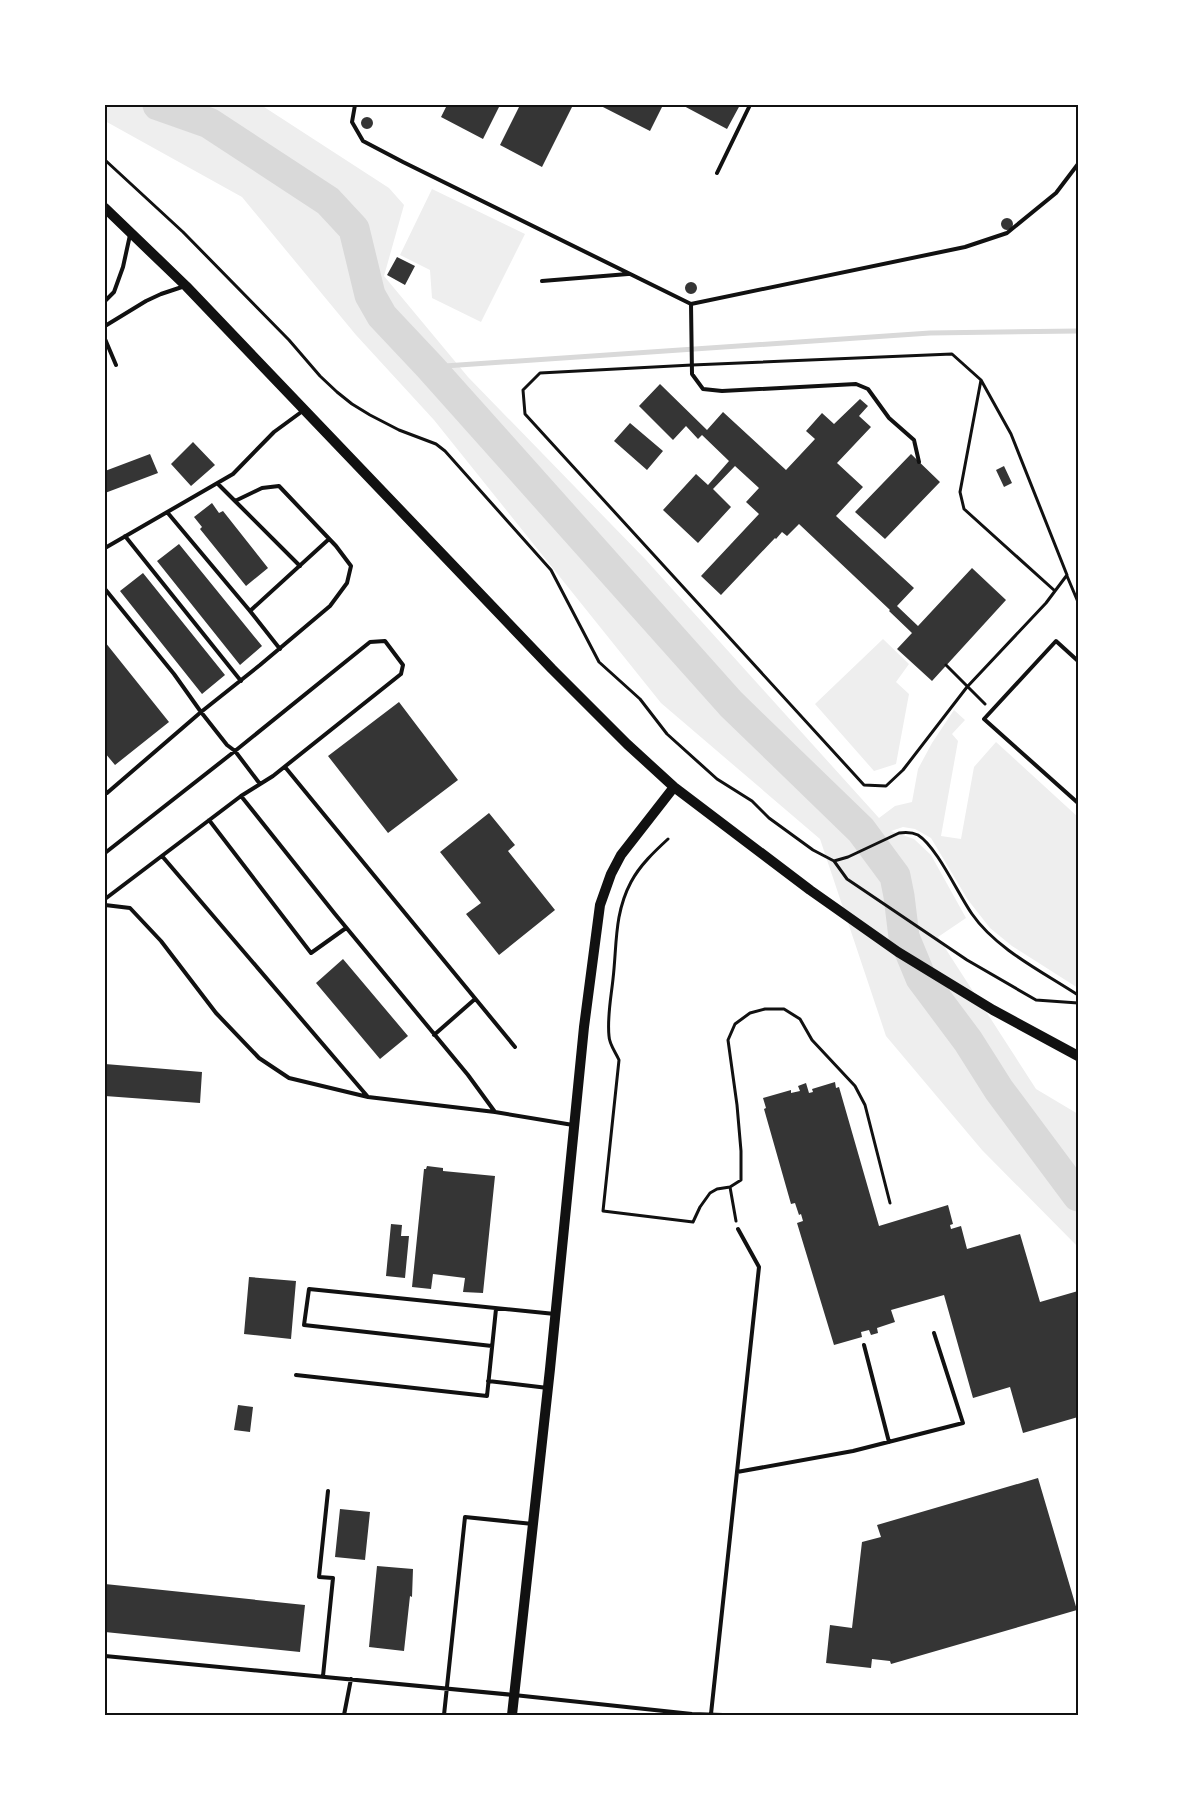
<svg xmlns="http://www.w3.org/2000/svg" width="1183" height="1820" font-family="Rubik,sans-serif">
<style>
.green{fill:#eee}
.lines{fill:none;stroke-linecap:round;stroke-linejoin:round}
.stream{stroke:#d9d9d9;stroke-width:5}
.river{stroke:#d9d9d9;stroke-width:31}
.building{fill:#353535}
.path{stroke:#111;stroke-width:3}
.service{stroke:#111;stroke-width:4}
.secondary{stroke:#111;stroke-width:10}
.neatline{fill:none;stroke:#111;stroke-width:2}
</style>
<rect width="100%" height="100%" fill="#fff"/>
<path class="green" d="M105,105H261L389,188L404,205L384,276L468,377L646,560L879,818L895,806L912,802L918,769L932,743L954,710L965,720L952,734L958,741L941,836L961,839L974,767L996,742L1078,817V988L1012,946L990,928L968,900L931,838L915,829L903,827L891,831L914,839L931,855L966,918L938,937L1036,1089L1078,1114V1247L982,1150L886,1036L820,839L661,703L434,420L356,335L242,197L105,121Z
M432,189L525,234L481,322L432,298L430,270L400,255Z
M883,639L909,664L896,682L909,694L896,764L874,771L815,704Z"/>
<g class="lines">
<path class="stream" d="M430,367L930,333L1078,331"/>
<path class="river" d="M158,105L209,123L328,201L354,229L370,295L382,316L430,367L731,704L861,830L895,876L899,896L904,937L921,978L968,1041L999,1090L1078,1196"/>
</g>
<path class="building" d="M447,105H500L483,139L441,117Z
M520,105H573L542,167L500,145Z
M599,105H663L650,131Z
M682,105H740L727,129Z
M361 123a6 6 0 1 1 12 0a6 6 0 1 1-12 0Z
M1001 224a6 6 0 1 1 12 0a6 6 0 1 1-12 0Z
M397,257L415,266L405,285L387,275Z
M685 288a6 6 0 1 1 12 0a6 6 0 1 1-12 0Z
M660,384L707,430L723,412L786,470L815,439L806,431L822,413L834,424L860,399L868,406L859,416L871,427L837,463L863,487L836,516L914,588L897,606L918,626L972,568L1006,600L932,681L897,649L912,633L889,611L890,610L799,524L787,536L782,532L776,539L775,538L721,595L701,576L759,514L746,502L759,488L735,466L713,489L731,507L698,543L663,510L696,474L708,485L729,461L702,435L698,439L686,426L673,440L639,406Z
M630,423L663,451L647,470L614,441Z
M193,442L215,465L191,486L171,464Z
M150,454L158,473L105,493V471Z
M911,454L940,482L885,539L855,512Z
M1004,466L1012,483L1004,487L996,470Z
M212,503L219,513L223,511L268,568L246,586L200,529L202,527L194,517Z
M179,544L262,646L240,665L157,561Z
M143,573L225,675L202,694L120,591Z
M105,642L169,722L115,765L105,753Z
M399,702L458,780L388,833L328,756Z
M489,813L515,845L508,851L555,910L499,955L466,914L481,903L440,852Z
M343,959L408,1036L380,1059L316,983Z
M105,1064L202,1072L200,1103L105,1096Z
M835,1082L836,1088L839,1087L879,1226L948,1205L953,1224L950,1225L951,1229L961,1226L967,1249L1020,1234L1040,1302L1078,1291V1417L1023,1433L1010,1387L973,1398L944,1295L891,1310L895,1322L877,1328L878,1333L871,1335L869,1330L861,1332L862,1337L834,1345L797,1223L803,1221L801,1214L799,1215L795,1203L791,1204L764,1109L766,1108L763,1098L791,1090V1093L800,1091L798,1086L806,1083L809,1093L813,1092L812,1089Z
M427,1166L443,1168V1171L495,1176L483,1293L463,1292L465,1278L433,1274L431,1289L412,1287L424,1169H426Z
M391,1224L402,1225L401,1236H409L405,1278L386,1276Z
M249,1277L296,1281L291,1339L244,1334Z
M238,1405L253,1407L250,1432L234,1430Z
M1038,1478L1077,1610L891,1664L890,1661L872,1659L871,1668L826,1663L830,1625L852,1628L862,1542L881,1537L877,1525Z
M340,1509L370,1512L365,1560L335,1557Z
M377,1566L413,1569L412,1597L410,1596L404,1651L369,1647Z
M105,1584L305,1605L300,1652L105,1632Z"/>
<g class="lines">
<path class="path" d="M105,160L183,232L289,340L320,376L337,392L352,404L370,415L399,430L436,444L445,451L551,570L599,662L640,699L667,734L717,779L752,801L769,818L813,850L834,861L848,857L899,833C906,832 912,832 918,835C937,847 958,894 972,914C996,949 1043,972 1078,995
M952,354L981,380L1011,434L1067,575L1046,603L967,687L903,770L886,786L864,785L525,414L523,390L540,373L692,365Z
M981,380L960,492L964,509L1055,591
M1067,576L1078,602
M946,665L985,704
M668,839C655,851 640,865 631,882C614,914 617,945 613,979C611,998 607,1017 609,1036C609,1044 616,1053 619,1060L603,1211L693,1222L700,1207L710,1193L717,1189L730,1187L741,1180V1151L737,1105L728,1040L735,1024L750,1013L765,1009H784L800,1019L812,1040L855,1086L865,1105L890,1203
M834,861L847,879L967,960L1036,1000L1078,1003
M730,1187L736,1221"/>
<path class="service" d="M355,105L352,122L363,141L403,162L691,304L965,247L1007,233L1056,193L1078,164
M717,173L750,105
M542,281L628,274
M105,301L114,292L123,267L130,235
M691,304L692,374L703,389L722,391L856,384L868,389L889,418L914,440L919,462
M105,326L146,301L161,294L185,286
M105,339L116,365
M235,501L300,566
M167,512L250,611
M125,536L241,681
M105,548L233,474L274,432L304,410
M105,589L174,674L201,712L227,745L235,751L260,784
M280,649L250,611L329,539
M1078,661L1056,641L984,719L1078,803
M285,767L515,1047
M105,790L107,793L201,712L260,665L330,606L347,583L351,566L336,546L279,486L262,488L235,501L218,484
M209,820L311,953L346,928
M105,853L235,751L370,642L385,641L403,665L401,674L273,776L241,796
M162,856L368,1097
M105,899L241,796L335,914L468,1075L495,1112
M105,905L130,908L161,941L216,1013L259,1058L289,1078L368,1097L495,1112L573,1125
M434,1035L475,999
M864,1345L889,1442
M492,1346L304,1325L309,1289L555,1314
M296,1375L487,1396L496,1309
M488,1381L548,1388
M737,1472L853,1451L963,1423L934,1333
M105,1656L514,1695L692,1714L723,1715
M323,1676L333,1578L319,1577L328,1491
M711,1714L759,1267L738,1229
M344,1715L351,1679
M444,1715L465,1517L533,1524"/>
<path class="secondary" d="M105,208L186,286L552,669L627,744L674,787L810,890L898,952L993,1010L1078,1056
M512,1715L550,1369L584,1027L600,905L611,874L621,855L674,787"/>
</g>
<rect width="1183" height="1820" fill="none" stroke="#ffffff" stroke-width="212"/>
<rect x="106" y="106" width="971" height="1608" class="neatline"/>
</svg>
